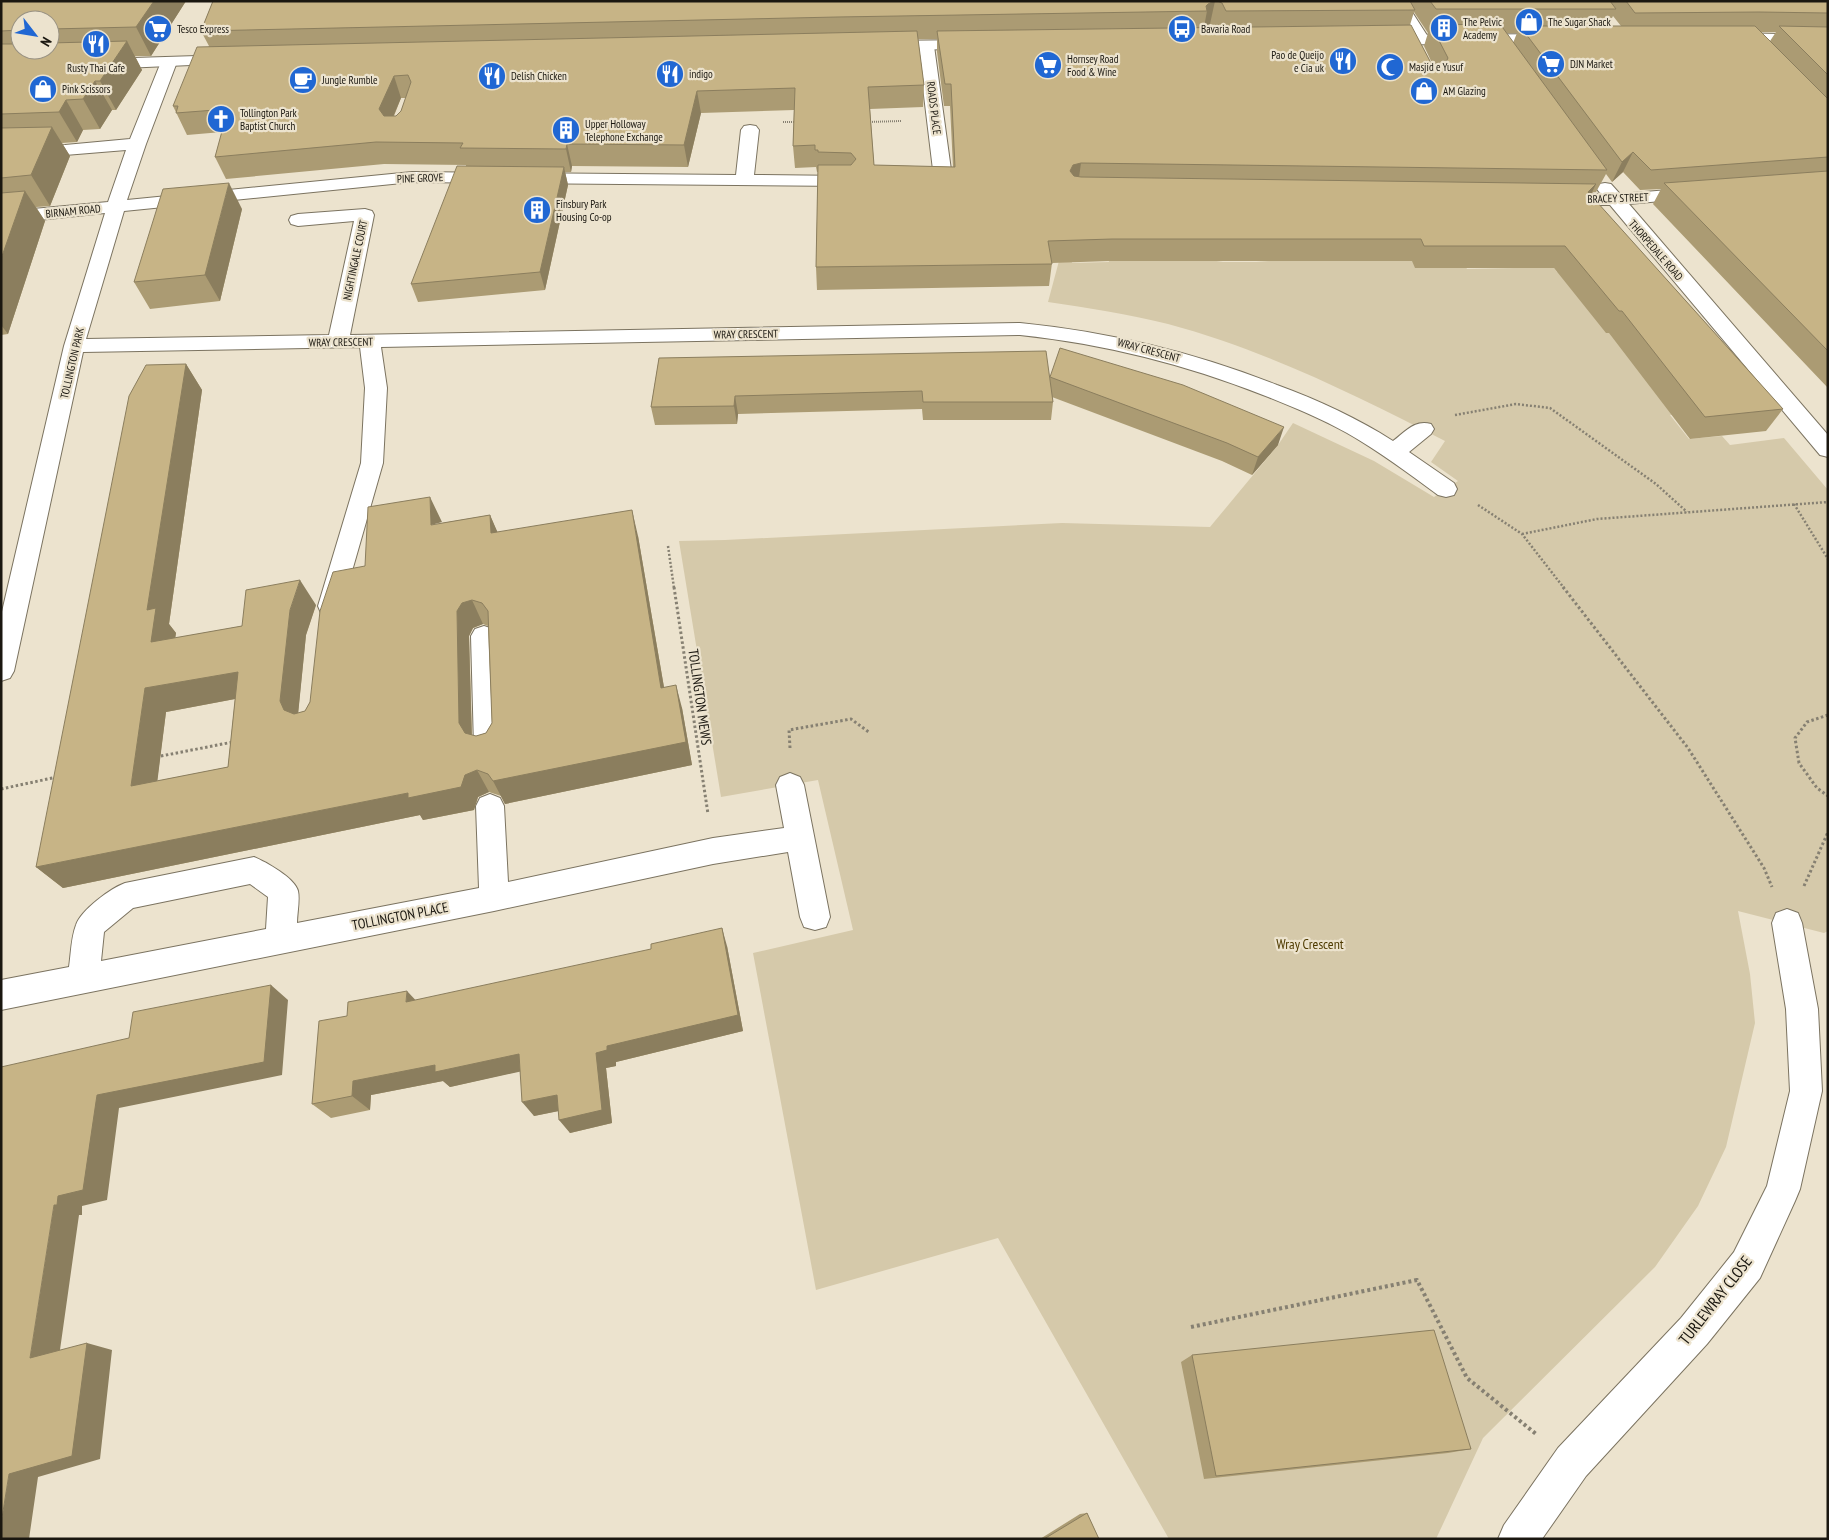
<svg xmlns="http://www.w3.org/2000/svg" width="1829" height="1540" font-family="'PT Sans Narrow',sans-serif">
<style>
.green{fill:#d5c9aa}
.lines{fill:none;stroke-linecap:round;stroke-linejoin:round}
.minor-casing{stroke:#7b7360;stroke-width:2}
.major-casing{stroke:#7b7360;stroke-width:2}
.path-far3{stroke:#868072;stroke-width:2;stroke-dasharray:1 1;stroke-linecap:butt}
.path-far2{stroke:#868072;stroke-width:2.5;stroke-dasharray:2 2;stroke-linecap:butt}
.path-far1{stroke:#868072;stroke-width:3;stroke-dasharray:2.5 2.5;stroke-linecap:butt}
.path{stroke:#868072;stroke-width:4;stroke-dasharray:3 3;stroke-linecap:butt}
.minor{fill:#fff;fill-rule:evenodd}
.major{fill:#fff;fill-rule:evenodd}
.wall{fill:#ab9b73;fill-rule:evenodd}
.shaded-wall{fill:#8b7e5e}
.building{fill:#c7b486;stroke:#8b7e5e;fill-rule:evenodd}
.labels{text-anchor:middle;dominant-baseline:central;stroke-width:4.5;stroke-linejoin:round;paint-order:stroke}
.far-poi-label{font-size:11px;fill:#1a1710;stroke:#ece3ce;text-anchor:start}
.far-street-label{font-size:11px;fill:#1a1710;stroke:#ece3ce}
.street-label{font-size:14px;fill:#1a1710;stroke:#ece3ce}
.park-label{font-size:14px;fill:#4f3b00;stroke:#ece3ce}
.near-street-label{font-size:16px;fill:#1a1710;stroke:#ece3ce}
</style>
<rect width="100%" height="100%" fill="#ece3ce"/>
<path class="green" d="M1106,244L1223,262H1256L1456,245L1467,269L1514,268L1543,254L1557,272L1589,269L1703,411L1670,415L1689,439L1722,436L1730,445L1784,438L1828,490V931L1824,933L1738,911L1750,974L1755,1023L1726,1147L1698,1206L1655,1267L1483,1438L1436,1539H1169L998,1238L816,1290L753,953L853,930L818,780L721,797L679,541L725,540L1062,523L1210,527L1278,445L1293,423L1374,461L1434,497L1458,481L1431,462L1445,441C1356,395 1265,350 1168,324C1128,314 1088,308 1048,302L1063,246H1069L1072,263L1109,262Z"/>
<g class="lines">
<defs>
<path id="minor" d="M1390,1H1405L1430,40L1428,43H1416Z
M926,41L932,43L934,46L951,170L948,174L942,175L936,174L933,170L918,46L920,43Z
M169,57L175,59L177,62L146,144L127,200L412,172L736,175L741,130L744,126L750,125L756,126L759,130L754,175L846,176L852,177L855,181L852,185L846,186L412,182L124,211L86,339L329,335L354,221L298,226L291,224L289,220L291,216L298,214L365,209L372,211L374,215L350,335L1020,323C1109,332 1194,352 1277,385C1318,400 1357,418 1393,441C1405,432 1415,419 1431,424L1434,429L1431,434L1409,452L1454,483L1457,489L1454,495L1446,497L1438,495C1408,473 1379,451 1347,433C1320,418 1291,406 1263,395C1184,364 1105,344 1020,335L381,347L387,388L383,463L342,606L339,613L330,615L321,613L318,606L361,463L365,388L360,347L83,352L14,671L10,678L1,681V616L64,346L105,213L1,224V212L108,202L126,150L65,155L1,156V146L65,145L130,139L161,62L163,59Z
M1605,183L1611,184L1620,194L1693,188L1699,189L1702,193L1699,197L1693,198L1629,204L1828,435V457L1820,455L1610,205H1557L1551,203L1548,199L1551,195L1557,193L1601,194L1596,188L1599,184Z
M484,626L493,629L497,636L502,746L498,754L488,757L478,754L474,746L471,636L475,629Z
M790,773L800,777L804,785L830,917L826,927L815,930L804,927L800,917L788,852L713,864L494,911L1,1010V980L69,967C71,954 71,938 76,925C81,910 111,888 125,883L254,857C266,862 295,878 298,891C300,900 297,913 297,923L479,888L476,806L480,798L490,794L500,798L504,806L508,882L713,838L784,828L776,785L780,777ZM250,884L268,897L266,929L101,961L104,932L133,908Z
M1787,909L1798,913L1802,923L1818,1009L1822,1091L1800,1189L1795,1201L1760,1278L1707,1344L1586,1476L1542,1539H1498L1504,1525L1558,1448L1681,1318L1734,1252L1767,1186L1790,1091L1786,1009L1772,923L1776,913Z"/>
<path id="major" d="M1729,33L1828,35V45L1723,41L1721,38L1723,35Z
M1551,34L1557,36L1559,39L1557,42L1382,45L1376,43L1374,40L1376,37L1382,35Z
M974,40L980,42L982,45L980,48L882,51L876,49L874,46L876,43L882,41Z
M229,55L235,57L237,60L235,63L102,69L96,67L94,64L96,61L102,59Z"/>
</defs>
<use href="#minor" class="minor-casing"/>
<use href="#major" class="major-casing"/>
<path class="path-far3" d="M783,122H796
M868,122L901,121"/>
<path class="path-far2" d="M1455,415L1516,404L1550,408L1656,484L1687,512
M1794,504L1828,559
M1478,505L1522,534L1564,588
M1522,534L1597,519L1828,502
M668,546L674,588"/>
<path class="path-far1" d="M674,587L708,814
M1563,587L1688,748L1764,868L1772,887
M1828,715L1807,722L1795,738L1799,763L1817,788L1828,796
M790,748L789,730L851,719L870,733
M156,757L233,742
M1,789L57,777
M1804,886L1828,832"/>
<path class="path" d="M1191,1327L1417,1280L1467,1378L1536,1434"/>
<use href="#minor" class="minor"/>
<use href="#major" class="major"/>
</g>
<path class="wall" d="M1,1H186L151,56H135L142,70L116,110H112L100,129L83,130L77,142L62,143L70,156L50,206L36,207L45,221L8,334L1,335ZM20,20H50V50H20Z
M213,1H1828V388L1653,204L1661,189L1640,190L1623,172L1612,182L1606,174L1596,192H1593L1591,196L1783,409L1766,431L1690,439L1609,333H1606L1554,268H1415L1412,261H1109L1052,263L1049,286L817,290L816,267L818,172H817L816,167L795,168L793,146L794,110L701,113L688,167L572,166L571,172H565L568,185L545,290L418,302L411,284L466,166V165L384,164L226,179L215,157L222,132L187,135L173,106L209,46L201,31ZM1414,12L1428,33L1424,46L1432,63H1431L1410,25ZM1613,16L1621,26H1608ZM1210,24L1218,26V27L1204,28V27ZM1760,32H1776L1770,41ZM1506,33H1517L1513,43ZM918,39H937V52L944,106H950L953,167L874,165L870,109L923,107L924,85ZM401,98H406L401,111L396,116H394Z
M242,209L220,301L150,309L134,282Z
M659,358L1050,380V377L1278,445L1252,475L1222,461L1052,397L1053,402L1051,420H923L922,409L738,414L737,424L655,425L651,407Z
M186,364L202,390L169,624L176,633L175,638L242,626L316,605L306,635L298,713L305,711L310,702L365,566L442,523L490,515L497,532L638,536L664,687L682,708L692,765L505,804L501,796L489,792L478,797L474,810L423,820L420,815L63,888L36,867ZM483,624L488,626L492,723L486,733L476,736L472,735L469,636L473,628ZM235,699L228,767L157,781L166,712Z
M727,946L743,1031L616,1062V1066L606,1068L612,1123L570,1133L558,1111L534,1116L520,1071L450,1087L443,1081L371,1095L370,1110L331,1118L312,1104L347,1016L416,1000Z
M1192,1355L1471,1449L1448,1453L1204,1479L1181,1362Z
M1087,1513L1099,1539H1040L1080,1514Z"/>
<path class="shaded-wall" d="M154,1H186L151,56L136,27Z
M1214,1H1215L1210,24L1204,27L1207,11L1206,6L1208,4Z
M127,41L142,70L116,110L100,81Z
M394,76L401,98L387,131L379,109Z
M95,81L112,110L100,129L83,99Z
M697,91L701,113L688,167L684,145Z
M66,100L83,130L77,142L59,112Z
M52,127L70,156L50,206L31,175Z
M567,144L572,166L571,172L566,149Z
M1633,152L1623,172L1612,182L1622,162Z
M1081,163L1078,185L1070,171L1073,165Z
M564,167L568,185L545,290L540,272Z
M229,183L242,209L220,301L205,275Z
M1596,184L1585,207L1588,192Z
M25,191L45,221L8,334L1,325V259Z
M186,364L202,390L169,624L176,633L171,666L151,642L147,610Z
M735,396L738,414L737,424L734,406Z
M1284,427L1278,445L1252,475L1258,457Z
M430,497L442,522L431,525Z
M632,510L638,536L668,711L661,688Z
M490,515L501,540L491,533Z
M300,580L316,605L306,635L297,725L284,710L280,701L290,610Z
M472,600L483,624L473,628L469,636L472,746L459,723L457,611L462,603Z
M238,672L256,695L166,712L154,808L131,786L145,688Z
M676,685L682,708L692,765L505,804L493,781Z
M477,770L489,792L478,797L474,810L423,820L420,815L63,888L36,867L408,793L465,775Z
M722,928L727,946L743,1031L616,1062V1066L606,1068L612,1123L570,1133L559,1120L596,1053L607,1046Z
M271,985L288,1000L282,1075L119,1108L107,1200L82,1206V1215H79L58,1364L30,1358L54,1205L97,1095Z
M407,991L422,1007L406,1002Z
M519,1054L532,1069L450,1087L443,1081L371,1095L370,1110L352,1096L353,1081L435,1065Z
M557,1095L569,1109L534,1116L522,1102Z
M87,1343L112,1350L100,1459L38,1477L29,1539H1V1524L9,1474Z"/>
<path class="building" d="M1,1H154L136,27L50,29V20H20V30L1,31Z
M213,1H1214L1208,4L1206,6L1207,11L837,17L201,31Z
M1217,1H1410L1415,10L1226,11L1222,3Z
M1430,1H1610L1616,9H1436Z
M1626,1H1828V13L1759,12L1635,13Z
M1500,24L1607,170L1081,163L1073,165L1070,171L1074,176L1081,177L1596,184L1588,192L1783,409L1705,417L1622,311H1619L1565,246H1424L1421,239H1112L1048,241L1052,264L816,267L818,165H851L856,159L851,153L818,152V150H815V145L793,146L795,88L697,91L684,145L567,144L566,149L460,148L463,143L376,142L215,157L228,109L176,113L178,106H173L197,47L917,31L924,85L868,87L874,165L955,167L951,84H945L937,31L1411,25L1431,63L1445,64L1448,58L1431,25ZM408,75L411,82L401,111L396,116H384L379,109L394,76Z
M1520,26H1755L1828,99V157L1651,170L1633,152L1622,162Z
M1779,26L1828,27V75Z
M127,41L100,81H95L83,99L66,100L59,112L1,114V44H20V50H50V43Z
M52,127L31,175L1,178V128Z
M457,166L564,167L540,272L411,284Z
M1828,171V351L1664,183Z
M229,183L205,275L134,282L163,189Z
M25,191L1,259V193Z
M1060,348L1183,385L1284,427L1258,457L1227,443L1050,377Z
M1046,351L1053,402H923L922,391L735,396L734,406L651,407L659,358Z
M186,364L147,610L156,608L151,642L242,626L246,590L300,580L290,610L280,701L284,710L294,714L305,711L310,702L320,611L333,572L365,566L368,507L430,497L431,525L490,515L491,533L632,510L661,688L676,685L686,742L493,781L488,774L477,770L465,775L461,787L408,798V793L36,867L129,396L146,365ZM472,600L482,603L488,611L492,723L486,733L476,736L465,733L459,723L457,611L462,603ZM238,672L228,767L131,786L145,688Z
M722,928L738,1015L607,1046V1050L596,1053L602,1110L559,1120L557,1095L522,1102L519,1054L435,1072V1065L353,1081L352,1096L312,1104L319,1021L347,1016L348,1002L407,991L406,1002L651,949V944Z
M271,985L264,1062L97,1095L83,1190L58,1196L57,1205H54L30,1358L87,1343L72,1456L9,1474L1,1524V1067L129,1038L133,1012Z
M1434,1330L1471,1449L1216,1476L1192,1355Z
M1087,1513L1099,1539H1044Z"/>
<defs>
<symbol id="shop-disc" viewBox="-11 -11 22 22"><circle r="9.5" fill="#2067d3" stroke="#ece3ce"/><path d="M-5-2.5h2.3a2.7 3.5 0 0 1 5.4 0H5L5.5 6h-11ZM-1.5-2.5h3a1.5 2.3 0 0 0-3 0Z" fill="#fff"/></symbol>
<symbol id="building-disc" viewBox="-11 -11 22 22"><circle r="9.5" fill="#2067d3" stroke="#ece3ce"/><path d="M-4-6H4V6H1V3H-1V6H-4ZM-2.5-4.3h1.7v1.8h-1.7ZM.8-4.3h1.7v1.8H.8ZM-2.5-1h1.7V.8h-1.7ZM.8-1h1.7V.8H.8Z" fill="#fff"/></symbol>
<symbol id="supermarket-disc" viewBox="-11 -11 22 22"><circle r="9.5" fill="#2067d3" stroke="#ece3ce"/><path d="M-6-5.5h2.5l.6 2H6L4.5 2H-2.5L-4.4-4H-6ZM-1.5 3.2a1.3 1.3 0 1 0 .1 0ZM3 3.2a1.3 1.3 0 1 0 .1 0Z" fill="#fff"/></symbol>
<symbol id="bus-disc" viewBox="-11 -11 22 22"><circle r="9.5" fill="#2067d3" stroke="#ece3ce"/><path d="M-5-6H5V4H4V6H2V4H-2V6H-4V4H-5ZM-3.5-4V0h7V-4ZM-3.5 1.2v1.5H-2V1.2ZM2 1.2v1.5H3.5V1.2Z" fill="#fff"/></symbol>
<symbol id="restaurant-disc" viewBox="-11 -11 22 22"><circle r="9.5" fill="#2067d3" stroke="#ece3ce"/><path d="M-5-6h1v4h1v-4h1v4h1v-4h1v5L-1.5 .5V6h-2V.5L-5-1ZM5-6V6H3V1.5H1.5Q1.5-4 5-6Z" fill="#fff"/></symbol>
<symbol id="mosque-disc" viewBox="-11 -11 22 22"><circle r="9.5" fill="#2067d3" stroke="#ece3ce"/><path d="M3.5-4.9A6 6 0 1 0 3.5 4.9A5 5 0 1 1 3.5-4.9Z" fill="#fff"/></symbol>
<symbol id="cafe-disc" viewBox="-11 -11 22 22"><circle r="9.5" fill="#2067d3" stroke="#ece3ce"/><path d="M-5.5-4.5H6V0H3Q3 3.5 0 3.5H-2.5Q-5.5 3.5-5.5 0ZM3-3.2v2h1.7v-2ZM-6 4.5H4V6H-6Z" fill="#fff"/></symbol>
<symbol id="church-disc" viewBox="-11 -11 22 22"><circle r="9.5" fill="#2067d3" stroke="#ece3ce"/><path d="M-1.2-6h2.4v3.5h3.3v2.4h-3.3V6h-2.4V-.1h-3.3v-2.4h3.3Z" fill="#fff"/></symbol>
</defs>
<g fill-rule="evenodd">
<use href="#shop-disc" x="1513" y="6" width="32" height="32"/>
<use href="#building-disc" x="1428" y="12" width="32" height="32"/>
<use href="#supermarket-disc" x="142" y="13" width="32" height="32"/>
<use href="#bus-disc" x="1166" y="13" width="32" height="32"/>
<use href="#restaurant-disc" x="80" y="28" width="32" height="32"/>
<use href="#restaurant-disc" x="1327" y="45" width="32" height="32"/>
<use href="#supermarket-disc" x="1535" y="48" width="32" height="32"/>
<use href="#supermarket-disc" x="1032" y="49" width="32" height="32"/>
<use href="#mosque-disc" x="1374" y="51" width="32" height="32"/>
<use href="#restaurant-disc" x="654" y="58" width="32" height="32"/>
<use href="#restaurant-disc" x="476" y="60" width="32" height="32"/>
<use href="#cafe-disc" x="287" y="64" width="32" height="32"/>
<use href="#shop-disc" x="27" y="73" width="32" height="32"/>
<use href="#shop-disc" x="1408" y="75" width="32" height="32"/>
<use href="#church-disc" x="205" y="103" width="32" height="32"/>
<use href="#building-disc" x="550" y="114" width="32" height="32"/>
<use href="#building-disc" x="521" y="194" width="32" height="32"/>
</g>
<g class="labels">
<g class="far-poi-label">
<text x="1463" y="22">The Pelvic<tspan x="1463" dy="13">Academy</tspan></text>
<text x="1548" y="22">The Sugar Shack</text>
<text x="177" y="29">Tesco Express</text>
<text x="1201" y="29">Bavaria Road</text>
<text x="1324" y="55" text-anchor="end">Pao de Queijo<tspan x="1324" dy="13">e Cia uk</tspan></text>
<text x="1067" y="59">Hornsey Road<tspan x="1067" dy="13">Food &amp; Wine</tspan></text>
<text x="1570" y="64">DJN Market</text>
<text x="1409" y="67">Masjid e Yusuf</text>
<text x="96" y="68" text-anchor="middle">Rusty Thai Cafe</text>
<text x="689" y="74">indigo</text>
<text x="511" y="76">Delish Chicken</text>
<text x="322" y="80">Jungle Rumble</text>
<text x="62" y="89">Pink Scissors</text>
<text x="1443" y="91">AM Glazing</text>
<text x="240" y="113">Tollington Park<tspan x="240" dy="13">Baptist Church</tspan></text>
<text x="585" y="124">Upper Holloway<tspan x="585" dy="13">Telephone Exchange</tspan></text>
<text x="556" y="204">Finsbury Park<tspan x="556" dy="13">Housing Co-op</tspan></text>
</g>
<g class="far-street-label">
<text transform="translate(934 108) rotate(83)">ROADS PLACE</text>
<text transform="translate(420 178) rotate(-2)">PINE GROVE</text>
<text transform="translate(1618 198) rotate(-2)">BRACEY STREET</text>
<text transform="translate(73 211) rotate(-6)">BIRNAM ROAD</text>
<text transform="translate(1656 250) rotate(49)">THORPEDALE ROAD</text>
<text transform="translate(355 260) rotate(-78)">NIGHTINGALE COURT</text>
<text transform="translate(746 334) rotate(-1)">WRAY CRESCENT</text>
<text transform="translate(341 342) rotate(-1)">WRAY CRESCENT</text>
<text transform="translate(1149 350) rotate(15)">WRAY CRESCENT</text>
<text transform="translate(72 363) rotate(-77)">TOLLINGTON PARK</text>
</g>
<g class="street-label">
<text transform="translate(700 697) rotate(82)">TOLLINGTON MEWS</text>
<text transform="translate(400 916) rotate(-11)">TOLLINGTON PLACE</text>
</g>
<g class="park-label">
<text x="1310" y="944">Wray Crescent</text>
</g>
<g class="near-street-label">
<text transform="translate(1715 1300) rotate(-52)">TURLEWRAY CLOSE</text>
</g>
</g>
<rect width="1829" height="1540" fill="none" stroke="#1a1710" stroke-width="5"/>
<g transform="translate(35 35) rotate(121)"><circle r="24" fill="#ece3ce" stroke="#989182"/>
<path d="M0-4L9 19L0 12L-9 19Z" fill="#2067d3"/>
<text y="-8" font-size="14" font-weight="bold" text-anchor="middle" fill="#1a1710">N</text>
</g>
</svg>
